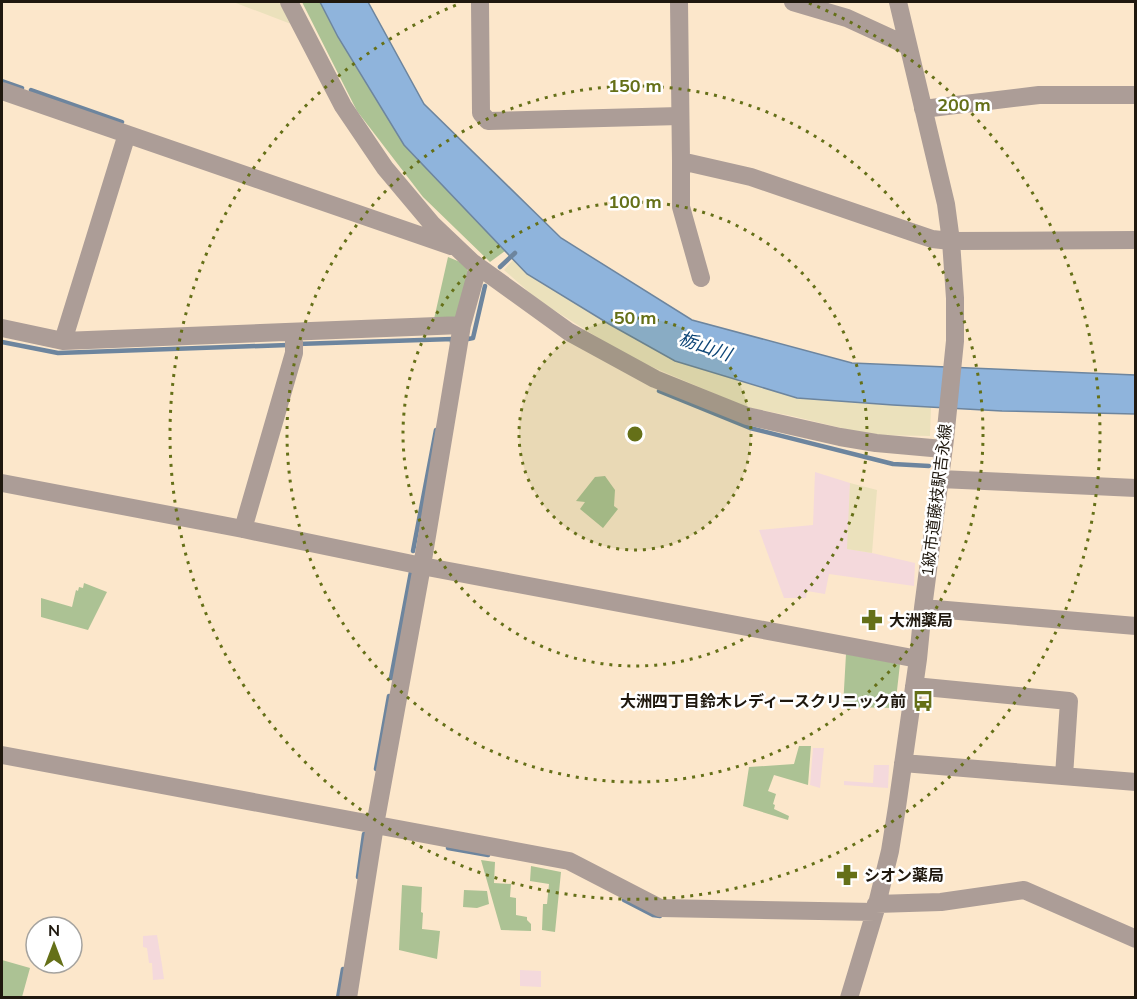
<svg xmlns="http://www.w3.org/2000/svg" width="1137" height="999" font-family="Mulish,'Noto Sans JP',sans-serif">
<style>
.industrial{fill:#f4d9dc}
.green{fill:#acc294}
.sand{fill:#ebe1bc}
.water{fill:#8fb4dc;stroke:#6d859e;stroke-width:1.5}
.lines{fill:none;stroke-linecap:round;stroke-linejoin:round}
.stream{stroke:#6d859e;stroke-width:4.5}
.minor{stroke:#ac9d97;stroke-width:18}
.ring{fill:none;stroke:#657018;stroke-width:3;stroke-dasharray:3 6}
.labels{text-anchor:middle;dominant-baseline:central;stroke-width:5;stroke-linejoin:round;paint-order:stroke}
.street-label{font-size:16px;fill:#1f180e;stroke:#fff}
.poi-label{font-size:16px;font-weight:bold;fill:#1f180e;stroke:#fff;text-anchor:start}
.water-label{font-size:18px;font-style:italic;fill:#0d4576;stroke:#fff}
.centre{fill:#657018;stroke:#fff;stroke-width:3}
.ring-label{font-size:18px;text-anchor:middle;font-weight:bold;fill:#657018;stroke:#fff;stroke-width:5;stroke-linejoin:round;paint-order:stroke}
</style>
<rect width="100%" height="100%" fill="#fce7cb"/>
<path class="industrial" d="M815,472L850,483L848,549L872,553L915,563L914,586L829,574L825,594L807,591L806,598H784L759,530L813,525Z
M813,748H824L820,788L810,785Z
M874,765H889L888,788L844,785V781L873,783Z
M157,935L162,965L164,979L153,980L152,963H149L147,948L143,947V936Z
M520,970L541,971V987L520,986Z"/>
<path class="green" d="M302,2H320L338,37L404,145L505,251L490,262L423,197L357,111Z
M448,257L465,264L469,274L456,319H434Z
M605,476L615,490L614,506L618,509L603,528L580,509L585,502L576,501L595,477Z
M84,583L107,592L88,630L41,617V598L72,607L76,590L78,591L79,587L83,588Z
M846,654L900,664L895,708L843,707Z
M799,746H811L808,785L774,775L768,791L776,794L773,804L775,805L774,809L789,816L788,820L743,806L749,767L794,764Z
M481,860L495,862L494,883L511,884L510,897L516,898V915L527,917V920L531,924V931L501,930Z
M531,866L561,872L555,932L542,930L543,904H547L549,884L530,881Z
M402,885L422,887L421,912L423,913L422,929L440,931L437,959L399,950Z
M464,890L487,891L489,904L477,908L463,907Z
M2,960L30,968L22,997H2Z"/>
<path class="sand" d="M236,2H279L291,24L236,3Z
M513,260L527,274L797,398L931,407L930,436L870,435L792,416L746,407L629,357L538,300L504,270Z
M850,483L877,490L872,553L847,549Z"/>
<path class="water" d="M320,2H368L424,104L561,238L692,320L852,363L1135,375V414L1002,411L893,405L797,398L675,361L609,324L527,274L404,145L338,37Z"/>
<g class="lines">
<path class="stream" d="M2,81L22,88
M31,90L122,122
M500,267L515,253
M468,339L473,338L485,286
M2,342L58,353L288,345
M297,344L453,339L452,342
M659,391L750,428L893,464L929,466
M413,551L436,430
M391,678L411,572
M376,769L389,696
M448,848L488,855
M358,877L364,834
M624,900L653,915L660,916
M338,998L343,969"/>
<path class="minor" d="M289,2L343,106L385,168L432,224L472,262L569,332L655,379L747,416L840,437L876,443L943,449
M480,2L481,113L488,121L680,116
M679,2L681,161L751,177L932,239L951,241L1136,240
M793,2L847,18L908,46
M2,91L451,246
M923,109L1039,95H1136
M681,161V207L701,278
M2,328L63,341L462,325
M63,341L127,134
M940,479L1136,488
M2,483L243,529L422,566L918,659
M243,529L294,353V332
M923,608L1136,626
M914,686L1069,701L1064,776
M2,755L569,861L660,908L875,912
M903,763L1136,782
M876,904L941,902L1024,890L1136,939
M348,998L375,825L422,566L462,325L478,267
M849,998L875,912L890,851L897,807L918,659L923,608L945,439L955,341V298L951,241L946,204L898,2"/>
</g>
<circle cx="635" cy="434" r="116" fill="#657018" fill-opacity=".12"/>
<g class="ring">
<circle cx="635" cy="434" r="116"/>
<circle cx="635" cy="434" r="232"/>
<circle cx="635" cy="434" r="348"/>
<path d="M809 3A465 465 0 1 1 461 3"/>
</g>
<defs>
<symbol id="pharmacy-bare" viewBox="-9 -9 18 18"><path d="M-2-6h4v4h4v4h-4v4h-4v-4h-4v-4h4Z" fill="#657018" stroke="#fff" stroke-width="2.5" paint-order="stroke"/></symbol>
<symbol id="bus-bare" viewBox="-9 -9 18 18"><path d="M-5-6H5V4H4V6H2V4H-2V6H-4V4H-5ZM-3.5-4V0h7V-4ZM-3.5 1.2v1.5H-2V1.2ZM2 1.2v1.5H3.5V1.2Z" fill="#657018" stroke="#fff" stroke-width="2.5" paint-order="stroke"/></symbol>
</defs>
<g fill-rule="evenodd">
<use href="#pharmacy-bare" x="857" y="605" width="30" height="30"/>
<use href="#bus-bare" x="908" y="686" width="30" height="30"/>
<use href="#pharmacy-bare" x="832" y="860" width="30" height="30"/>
</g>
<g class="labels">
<g class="street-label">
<text transform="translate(936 500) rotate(-83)">1級市道藤枝駅吉永線</text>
</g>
<g class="poi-label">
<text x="889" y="620">大洲薬局</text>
<text x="906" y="701" text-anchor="end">大洲四丁目鈴木レディースクリニック前</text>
<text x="864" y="875">シオン薬局</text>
</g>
<g class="water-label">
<text transform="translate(705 346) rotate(19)">栃山川</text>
</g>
</g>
<circle cx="635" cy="434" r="9" class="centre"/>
<g class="ring-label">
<text x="635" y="92">150 m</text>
<text x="964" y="111">200 m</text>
<text x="635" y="208">100 m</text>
<text x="635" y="324">50 m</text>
</g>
<rect width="1137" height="999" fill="none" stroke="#1f180e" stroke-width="6"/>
<g transform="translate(54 945)"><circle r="28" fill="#ffffff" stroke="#a5a39f" stroke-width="1.5"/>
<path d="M0-4.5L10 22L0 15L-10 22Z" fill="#657018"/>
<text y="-9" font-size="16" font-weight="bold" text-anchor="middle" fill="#1f180e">N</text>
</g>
</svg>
